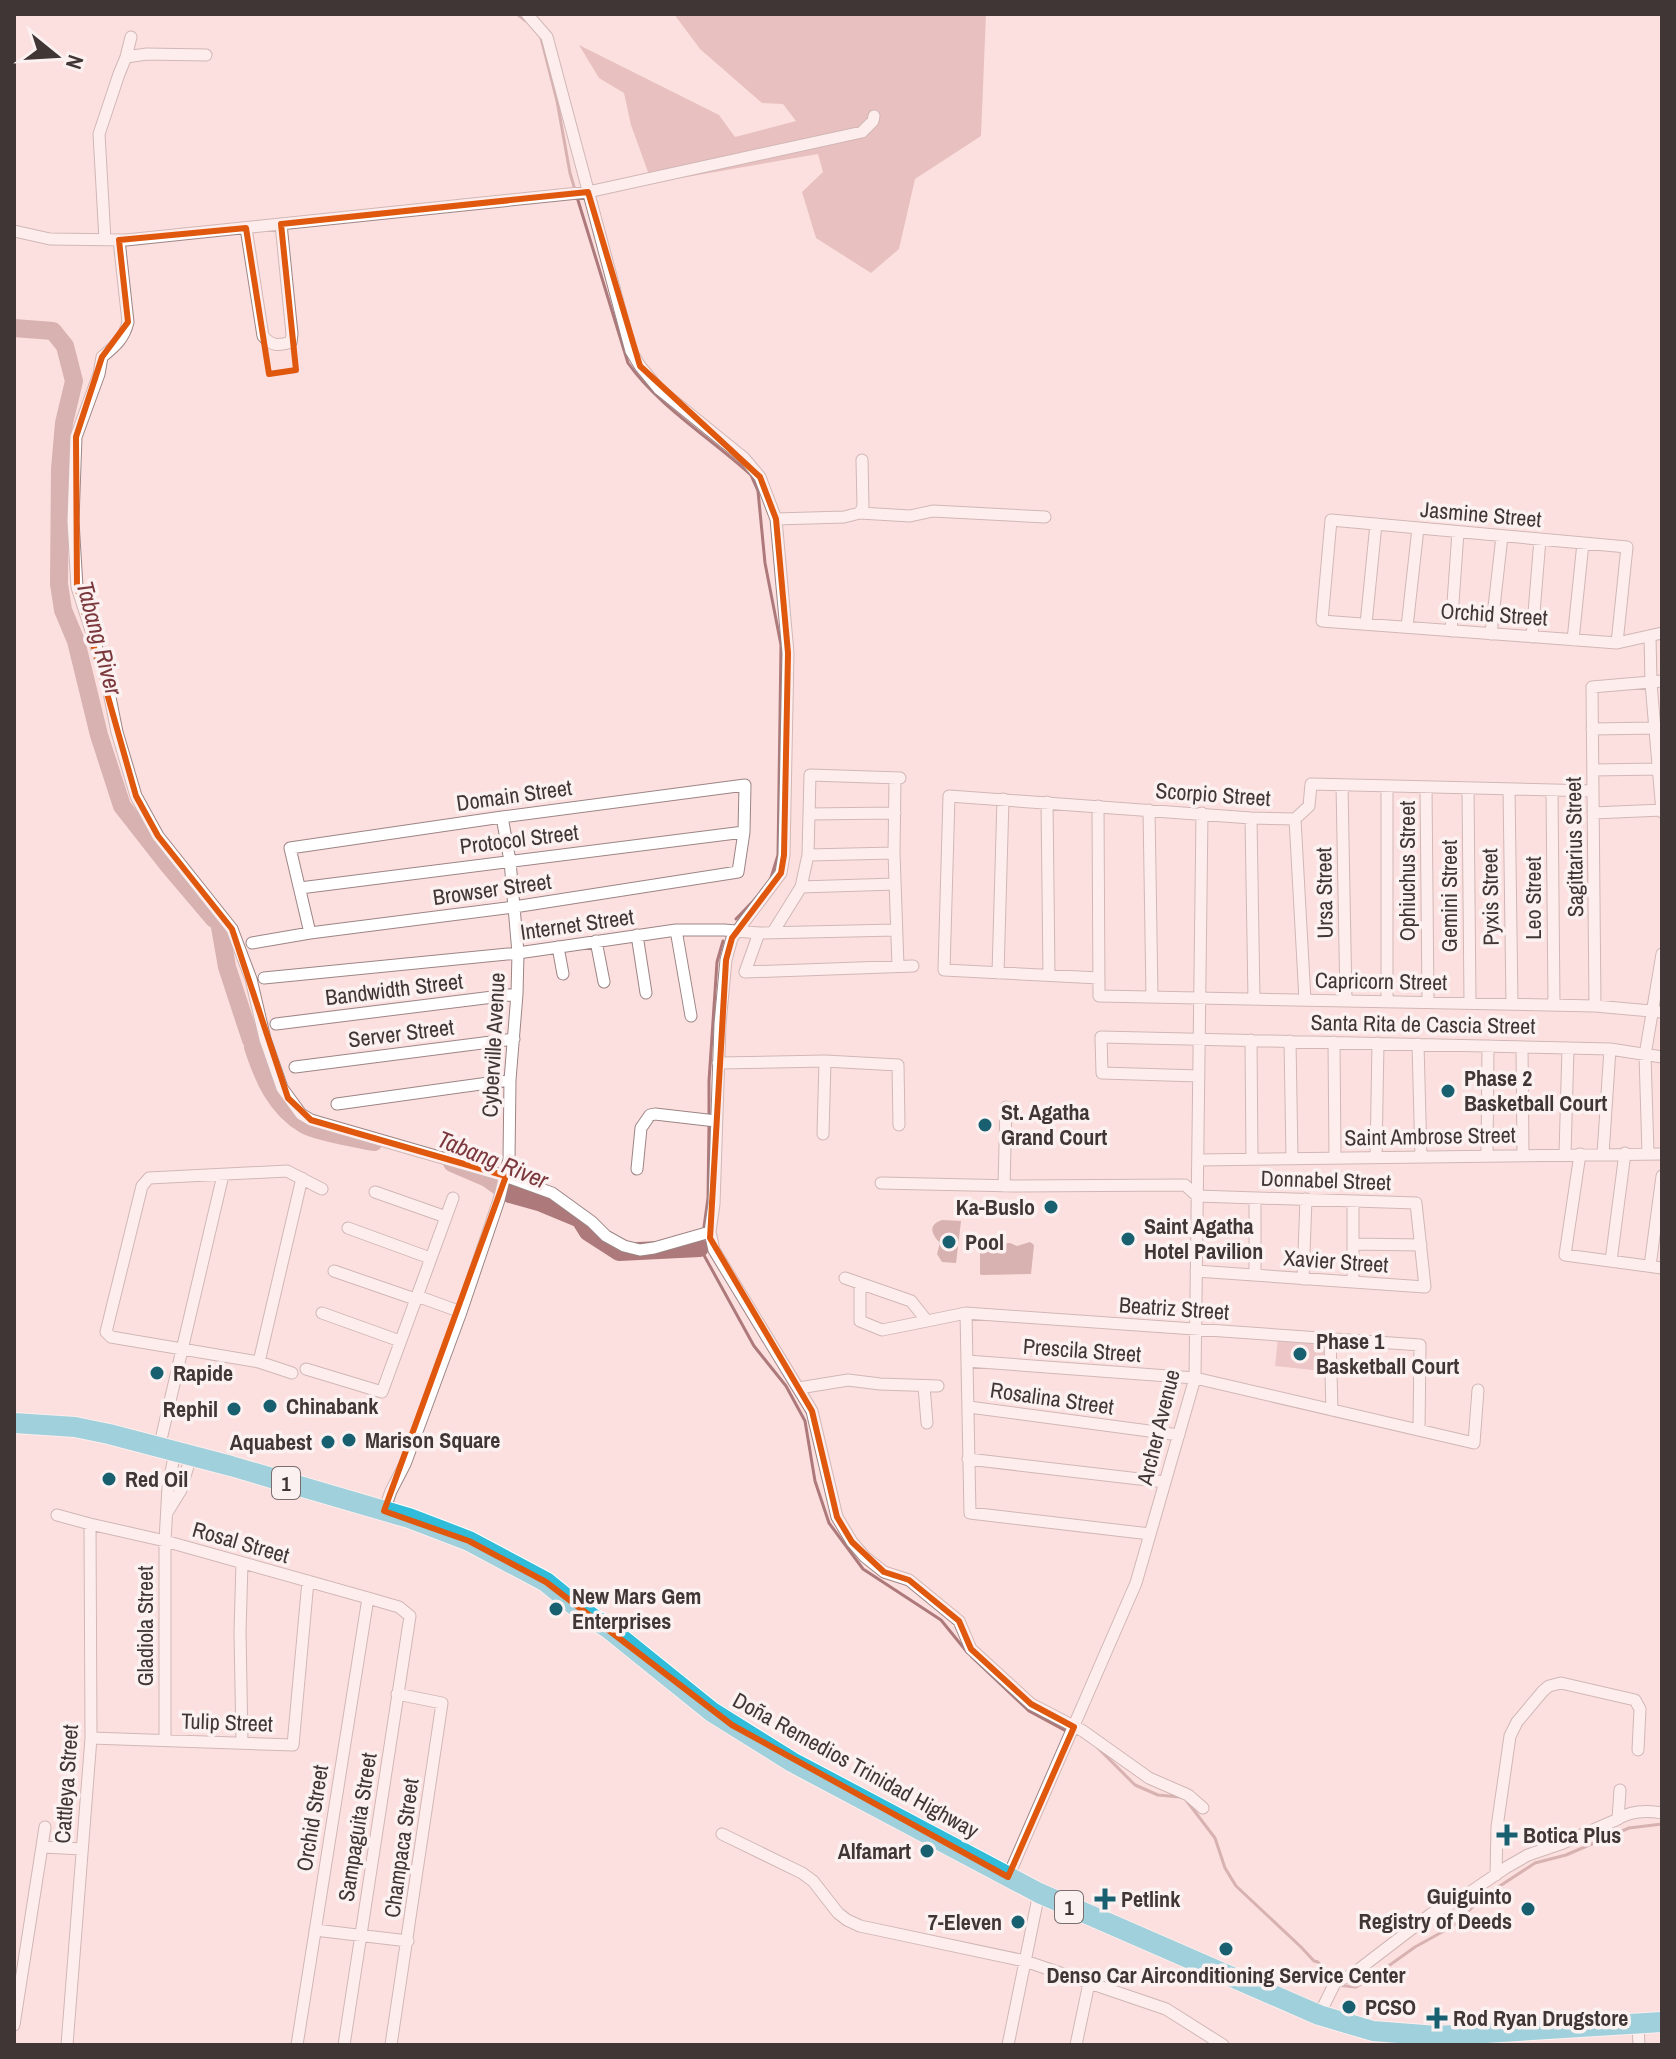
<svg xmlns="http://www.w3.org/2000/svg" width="1676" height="2059" font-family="'Archivo Narrow',sans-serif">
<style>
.green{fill:#dba9aa}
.forest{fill:#cf9a9a}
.water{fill:#ad797a}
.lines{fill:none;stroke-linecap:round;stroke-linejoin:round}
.stream{stroke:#ad797a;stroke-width:3}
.river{stroke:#ad797a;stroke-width:18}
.street-casing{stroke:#9d8585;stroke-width:13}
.highway-casing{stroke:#fff;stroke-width:22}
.street{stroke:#fff;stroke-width:11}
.highway{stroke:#31bcda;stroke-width:20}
.marked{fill:none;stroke:#e0570e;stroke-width:6;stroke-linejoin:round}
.poi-dot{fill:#186070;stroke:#fcf1f1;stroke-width:3}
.labels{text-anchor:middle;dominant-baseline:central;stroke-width:7;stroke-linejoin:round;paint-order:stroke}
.shield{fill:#fcf1f1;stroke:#786e6e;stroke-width:2}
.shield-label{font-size:20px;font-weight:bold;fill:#403636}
.street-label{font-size:22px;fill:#403636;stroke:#fcf1f1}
.poi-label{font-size:22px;font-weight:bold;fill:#403636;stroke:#fcf1f1;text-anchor:start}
.water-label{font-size:24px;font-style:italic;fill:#7b383c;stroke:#fcf1f1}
</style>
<rect width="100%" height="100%" fill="#fbe0df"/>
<path class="green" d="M1278,1338L1325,1343L1322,1371L1275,1366Z"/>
<path class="forest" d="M674,14H986L981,136L915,179L899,249L871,273L816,238L802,192L823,172L818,154L652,183L631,125L624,93L599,78L579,45L719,115L735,137L796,121L783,104L762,103L700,49Z"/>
<path class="water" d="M942,1220L961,1221L956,1263L942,1262L937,1254L940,1243C932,1235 927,1225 942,1220Z
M1030,1242L1034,1245L1031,1274L981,1275L980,1274V1246L1010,1243L1017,1246Z"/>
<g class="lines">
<path class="stream" d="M517,14L526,21
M541,38L557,101L570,173L575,190
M577,197L628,363C657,405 713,440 751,475L758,491L765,563L781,645L778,855L770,881
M736,919L758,896
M709,1115V1081L717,962L723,941
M704,1227L708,1198L709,1123
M702,1240L700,1248L754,1346L786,1386L805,1421L815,1481L829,1523L863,1569L941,1620L967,1652
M972,1657L1029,1711L1066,1731
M1097,1747L1135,1785L1158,1795L1180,1797
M1186,1800L1215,1838L1225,1868L1236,1886L1301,1947L1314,1961L1318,1962L1331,1981
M1336,1985L1356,1987L1373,1977L1415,1947L1453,1926L1483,1897L1535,1863L1566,1855L1629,1828L1662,1824"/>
<path class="river" d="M14,328L53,331L65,346L74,381L64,423L60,469L59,584L63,610L76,641L99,735L122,806L169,866L214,919
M220,927L227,967L251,1040
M253,1047C263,1078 276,1108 305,1125C316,1132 358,1139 374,1142
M452,1163L487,1178L510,1194L539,1202L580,1219L588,1232L619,1252L700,1248"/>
<defs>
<path id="street" d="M527,14L547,37L631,351L640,366L659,389L744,458L760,477L776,519L788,653L784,855L781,873L732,938L726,960L720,1024L714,1204L710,1232L714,1250L812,1411L837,1517L852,1542L865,1557L884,1572L909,1580L959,1621L971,1649L1031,1704L1083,1731L1149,1778L1188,1795L1203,1808
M126,57L131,37
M246,228L263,336C271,346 278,346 291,342L292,334L281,224
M14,231L50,239L126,240L588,192L862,132L873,121L874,116
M105,240L99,134L119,74L126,57L147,54L206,55
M119,240L128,322C124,339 115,346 102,357L99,374L76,437L73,521L77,587L106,677L117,732L136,796L158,836L232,929L251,979L265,1039L282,1088L301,1114L311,1120L505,1176L552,1193L592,1222L606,1236L624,1246L640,1250L654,1248L710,1232
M860,513L910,516L933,511L1045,517
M776,519L844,517L860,513L863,506L862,460
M1366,624L1376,524
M1407,627L1418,528
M1451,631L1458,532
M1491,634L1502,536
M1650,636L1651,683L1662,812
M1532,637L1540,539
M1573,640L1583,543
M1617,643L1627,547L1331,520L1322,621L1617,643L1662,633
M1592,729L1656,728
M1593,770L1658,769
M895,778L894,853L898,966
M1342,785L1346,1001
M1426,787L1428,1002
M1468,788L1470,1003
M1509,789L1512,1004
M1552,790L1554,1005
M1047,802L1049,975
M1098,806L1099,996L1595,1006L1662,1012
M1149,810L1152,997
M1593,813L1662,810
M809,814L895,813
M1251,818L1254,999
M1295,819L1305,1000
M808,855L894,853
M801,887L895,884
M300,888L744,832
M676,930L691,1016
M773,932L801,887L808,855L810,775L900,778
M759,933L745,972L913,966
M637,935L646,993
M596,941L604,982
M252,943L310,933L514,907L738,872L744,832L745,785L502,817L290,848L310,933
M558,947L563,974
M998,973L1003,799
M264,978L518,953L676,930H724L759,933L896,930
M1099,978L944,970L949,796L1251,818L1295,819L1309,806L1311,784L1593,791
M1387,1001V786
M1595,1006L1592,687L1662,681
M276,1024L517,994
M1251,1040L1252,1159
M1290,1041L1292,1158
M1334,1042L1335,1158
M1418,1044L1421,1157
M1522,1047L1523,1155
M825,1061L898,1065L899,1125
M718,1063L825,1061L823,1134
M295,1067L514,1039
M1199,1076L1102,1073L1101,1037L1610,1049L1662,1057
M337,1104L510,1080
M1648,1153L1645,1055L1662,954
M1565,1154L1568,1048
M1580,1154L1565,1255L1662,1268
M1603,1154L1610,1049
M1487,1156L1488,1046
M1376,1157L1378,1043
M1198,1160L1662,1154
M637,1169L641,1128L650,1115L655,1114L716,1121
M881,1183L1015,1186L1185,1185L1197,1196L1416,1203L1425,1287L1196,1271
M1004,1186L1006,1107
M375,1192L446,1217
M1353,1201V1282
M348,1228L430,1258
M1353,1244L1421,1245
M1611,1261L1625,1153
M1650,1266L1662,1176
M334,1271L415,1299
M1255,1275V1198
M845,1278L911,1301L927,1321L882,1330L860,1321V1283
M1303,1279L1306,1199
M417,1296L461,1312
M322,1313L400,1341
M966,1313L970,1513L1150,1534
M927,1321L966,1313L1420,1345L1419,1430
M1330,1339L1332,1410
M967,1361L1195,1378L1474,1443L1478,1390
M259,1362L302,1178
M306,1369L382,1392L453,1198
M292,1373L259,1362L111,1337L106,1332L142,1186L149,1178L287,1171L322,1189
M924,1386L927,1423
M799,1388L848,1380L880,1384L938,1386
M969,1407L1179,1435
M159,1448L223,1175
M968,1459L1165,1482
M168,1511L181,1490L191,1456
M384,1511L391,1491L405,1464L461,1312L499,1200L509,1159L510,1080L517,994L518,953L510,861L502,817
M57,1515L90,1524L165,1541L368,1598L399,1607L410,1616L344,2045
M91,1738L293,1745L308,1581
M165,1740V1541L168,1487L175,1452
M242,1743L240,1632L242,1563
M1618,1819L1620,1790
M722,1834L802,1873L813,1881L838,1913L847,1920L860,1926L1025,1961L1166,2009L1223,2045
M42,1847L82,1849
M1496,1875L1497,1827L1510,1736L1517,1722L1543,1691L1549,1686L1561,1683L1635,1700L1640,1709L1638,1750
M1008,1877L1136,1583L1195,1378L1202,813
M315,1930L408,1941
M1319,2015L1336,1981L1349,1976L1358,1970L1431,1914L1460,1899L1507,1867L1528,1855L1563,1843L1616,1820C1629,1811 1647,1810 1662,1813
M1638,2024L1639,2045
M14,2025L45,1827
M67,2045L91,1738L90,1524
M297,2045L368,1598
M391,2045L442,1703L397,1694
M1008,2045L1039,1893
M1076,2045L1089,1983"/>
<path id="highway" d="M14,1423L75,1427L109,1434L231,1466L409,1518L469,1541L546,1582L579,1609L609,1629L712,1712L792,1762L1039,1893L1319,2015L1373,2031L1437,2036L1662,2022"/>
</defs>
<use href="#street" class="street-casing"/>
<use href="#highway" class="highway-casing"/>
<use href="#street" class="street"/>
<use href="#highway" class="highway"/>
</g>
<path d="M0 0H1676V2059H0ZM588,192L640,366L760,477L776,519L788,653L784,855L781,873L732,938L726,960L710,1238L812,1411L837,1517L852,1542L884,1572L909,1580L959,1621L971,1649L1031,1704L1074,1727L1008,1877L732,1725L546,1582L469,1541L384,1511L506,1176L311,1120L288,1098L232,929L158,836L136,796L77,587L76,437L102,357L128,322L119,240L246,228L269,374L296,370L281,224Z" fill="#fbe0df" fill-opacity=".55" fill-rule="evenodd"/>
<path class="marked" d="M588,192L640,366L760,477L776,519L788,653L784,855L781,873L732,938L726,960L710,1238L812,1411L837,1517L852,1542L884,1572L909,1580L959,1621L971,1649L1031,1704L1074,1727L1008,1877L732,1725L546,1582L469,1541L384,1511L506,1176L311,1120L288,1098L232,929L158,836L136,796L77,587L76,437L102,357L128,322L119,240L246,228L269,374L296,370L281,224Z"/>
<g class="poi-dot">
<circle cx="1448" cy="1091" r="8"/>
<circle cx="985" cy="1125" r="8"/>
<circle cx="1051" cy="1207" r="8"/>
<circle cx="1128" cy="1239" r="8"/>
<circle cx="949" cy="1242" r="8"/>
<circle cx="1300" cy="1354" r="8"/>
<circle cx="157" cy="1373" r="8"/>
<circle cx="270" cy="1406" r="8"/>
<circle cx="234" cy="1409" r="8"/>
<circle cx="349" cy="1440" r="8"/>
<circle cx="328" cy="1442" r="8"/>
<circle cx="109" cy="1479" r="8"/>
<circle cx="556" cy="1609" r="8"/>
<path d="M1503 1823h8v8h8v8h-8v8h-8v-8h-8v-8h8z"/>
<circle cx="927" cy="1851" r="8"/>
<path d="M1101 1887h8v8h8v8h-8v8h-8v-8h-8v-8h8z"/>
<circle cx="1528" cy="1909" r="8"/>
<circle cx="1018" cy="1922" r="8"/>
<circle cx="1226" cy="1949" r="8"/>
<circle cx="1349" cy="2007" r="8"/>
<path d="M1433 2006h8v8h8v8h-8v8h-8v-8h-8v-8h8z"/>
</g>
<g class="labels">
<g class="shield">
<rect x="272" y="1467" width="28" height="32" rx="6"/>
<rect x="1055" y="1891" width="28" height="32" rx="6"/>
</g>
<g class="shield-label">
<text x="286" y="1483">1</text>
<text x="1069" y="1907">1</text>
</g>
<g class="street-label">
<text transform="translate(1481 514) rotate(5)">Jasmine Street</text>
<text transform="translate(1494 614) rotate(4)">Orchid Street</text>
<text transform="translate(1213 794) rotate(4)">Scorpio Street</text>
<text transform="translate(514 795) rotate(-8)">Domain Street</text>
<text transform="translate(519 839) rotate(-7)">Protocol Street</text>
<text transform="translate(1574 847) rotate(-91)">Sagittarius Street</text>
<text transform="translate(1407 871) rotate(-90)">Ophiuchus Street</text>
<text transform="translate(492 889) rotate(-8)">Browser Street</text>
<text transform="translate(1324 893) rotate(-91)">Ursa Street</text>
<text transform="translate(1449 896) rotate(-90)">Gemini Street</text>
<text transform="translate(1490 897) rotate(-91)">Pyxis Street</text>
<text transform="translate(1533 898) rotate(-90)">Leo Street</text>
<text transform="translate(577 924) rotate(-8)">Internet Street</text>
<text transform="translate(1381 981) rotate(1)">Capricorn Street</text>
<text transform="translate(394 989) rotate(-7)">Bandwidth Street</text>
<text transform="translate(1423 1024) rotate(1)">Santa Rita de Cascia Street</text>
<text transform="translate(401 1033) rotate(-7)">Server Street</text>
<text transform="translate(493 1045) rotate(-87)">Cyberville Avenue</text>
<text transform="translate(1430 1136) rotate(-1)">Saint Ambrose Street</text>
<text transform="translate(1326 1180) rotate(2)">Donnabel Street</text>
<text transform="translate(1336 1261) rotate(4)">Xavier Street</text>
<text transform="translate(1174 1308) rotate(4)">Beatriz Street</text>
<text transform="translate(1082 1350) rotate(4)">Prescila Street</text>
<text transform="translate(1052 1398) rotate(8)">Rosalina Street</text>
<text transform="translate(1158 1427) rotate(-76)">Archer Avenue</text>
<text transform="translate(241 1542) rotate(16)">Rosal Street</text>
<text transform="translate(145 1626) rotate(-90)">Gladiola Street</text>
<text transform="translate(227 1722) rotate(2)">Tulip Street</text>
<text transform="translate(856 1765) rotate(29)">Doña Remedios Trinidad Highway</text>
<text transform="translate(66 1784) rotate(-86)">Cattleya Street</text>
<text transform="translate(312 1818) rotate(-81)">Orchid Street</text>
<text transform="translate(357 1827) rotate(-81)">Sampaguita Street</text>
<text transform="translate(401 1848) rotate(-82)">Champaca Street</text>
</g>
<g class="poi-label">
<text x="1464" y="1078">Phase 2<tspan x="1464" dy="25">Basketball Court</tspan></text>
<text x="1001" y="1112">St. Agatha<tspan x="1001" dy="25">Grand Court</tspan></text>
<text x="1035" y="1207" text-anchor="end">Ka-Buslo</text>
<text x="1144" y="1226">Saint Agatha<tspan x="1144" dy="25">Hotel Pavilion</tspan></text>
<text x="965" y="1242">Pool</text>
<text x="1316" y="1341">Phase 1<tspan x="1316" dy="25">Basketball Court</tspan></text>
<text x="173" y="1373">Rapide</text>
<text x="286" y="1406">Chinabank</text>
<text x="218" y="1409" text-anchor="end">Rephil</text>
<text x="365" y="1440">Marison Square</text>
<text x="312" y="1442" text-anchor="end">Aquabest</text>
<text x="125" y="1479">Red Oil</text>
<text x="572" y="1596">New Mars Gem<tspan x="572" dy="25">Enterprises</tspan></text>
<text x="1523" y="1835">Botica Plus</text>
<text x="911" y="1851" text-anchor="end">Alfamart</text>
<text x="1512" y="1896" text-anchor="end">Guiguinto<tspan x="1512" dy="25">Registry of Deeds</tspan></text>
<text x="1121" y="1899">Petlink</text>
<text x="1002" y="1922" text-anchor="end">7-Eleven</text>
<text x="1226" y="1975" text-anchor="middle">Denso Car Airconditioning Service Center</text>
<text x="1365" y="2007">PCSO</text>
<text x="1453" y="2018">Rod Ryan Drugstore</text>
</g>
<g class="water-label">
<text transform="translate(100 638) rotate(75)">Tabang River</text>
<text transform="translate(493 1159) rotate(22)">Tabang River</text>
</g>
</g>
<rect width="1676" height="2059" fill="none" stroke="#403636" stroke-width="32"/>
<g transform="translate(56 56) rotate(108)" stroke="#fcf1f1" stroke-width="6" paint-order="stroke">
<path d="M0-6L14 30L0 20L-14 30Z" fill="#403636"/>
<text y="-12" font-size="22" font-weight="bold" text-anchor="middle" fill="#403636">N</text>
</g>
</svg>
